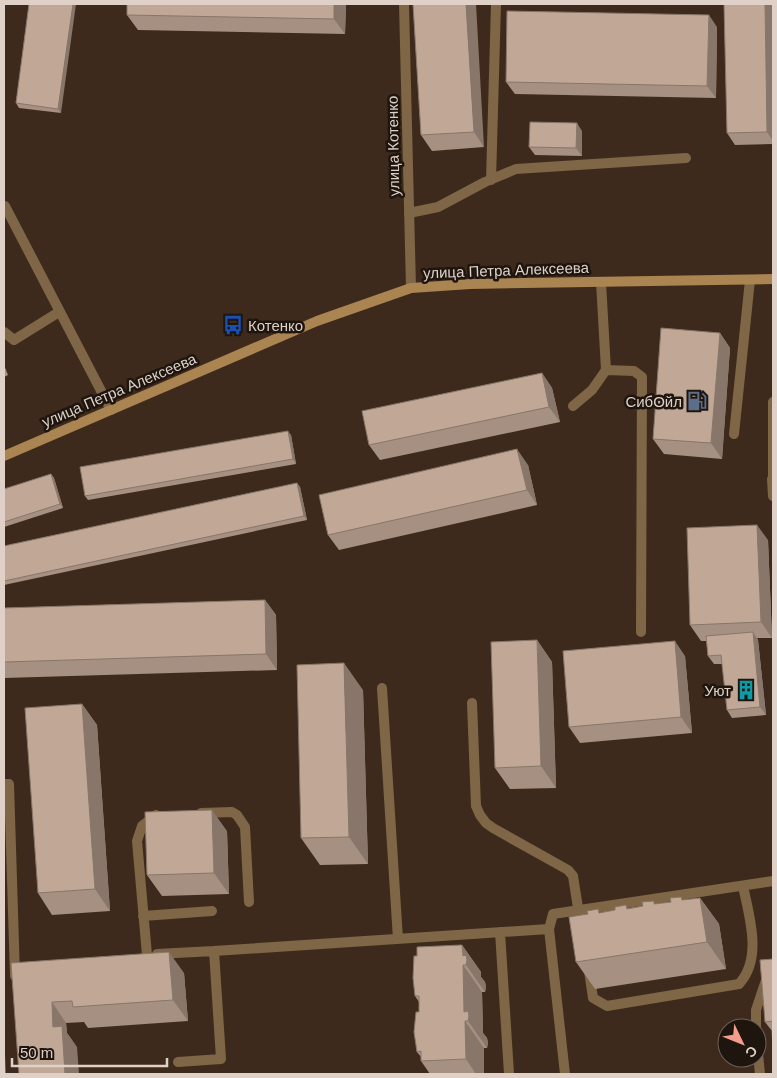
<svg xmlns="http://www.w3.org/2000/svg" width="777" height="1078" font-family="Arial,sans-serif">
<style>
.lines{fill:none;stroke-linecap:round;stroke-linejoin:round}
.lane{stroke:#7e6647;stroke-width:10}
.street{stroke:#7e6647;stroke-width:10}
.secondary{stroke:#aa8451;stroke-width:10}
.wall{fill:#a69081}
.shaded-wall{fill:#877669}
.building{fill:#c1a896;stroke:#877669}
.labels{text-anchor:middle;dominant-baseline:central;stroke-width:5;stroke-linejoin:round;paint-order:stroke}
.street-label{font-size:15px;fill:#dfd1c8;stroke:#1e150f}
.poi-label{font-size:15px;fill:#dfd1c8;stroke:#1e150f;text-anchor:end}
</style>
<rect width="100%" height="100%" fill="#3e2a1c"/>
<g class="lines">
<path class="lane" d="M491,180L496,4
M409,213L438,207L485,182L516,169L686,158
M4,332L14,340L59,312
M606,370L634,371L642,377L641,632
M773,402V481
M573,406L592,390L606,370L601,282
M734,434L750,280
M772,479L773,496
M382,688L398,939
M472,703L476,806L480,815L486,823L493,828L568,870L573,876L581,927
M4,784H9L15,976
M201,813L232,812L237,815L245,827L249,902
M143,916L212,911
M500,932L509,1074
M214,951L549,929
M157,954L214,951L221,1059L178,1062
M147,955L137,841L142,826L156,815
M589,971L593,998L607,1006L739,984C763,958 749,916 743,886
M756,1028V1010L767,977L773,974
M757,1044L760,1074
M565,1074L549,929L553,914L773,881"/>
<path class="street" d="M404,4L411,288
M5,206L111,410"/>
<path class="secondary" d="M4,456L317,321L411,288L470,284L773,279"/>
</g>
<path class="wall" d="M29,4L61,113L19,108L16,103Z
M127,4H346L345,34L138,30L127,15Z
M413,4L484,147L432,151L421,135Z
M724,4H773V144L735,145L727,133Z
M717,27L716,98L515,94L506,82Z
M582,131V156L535,155L529,147Z
M720,333L730,348L722,459L664,454L653,439Z
M4,365L8,375L4,377Z
M542,373L552,388L560,422L380,460L369,445Z
M291,435L296,464L88,500L85,496Z
M528,465L537,505L339,550L328,535Z
M51,474L54,478L63,508L4,527V489Z
M297,483L300,487L307,520L4,585V546Z
M768,540L772,638H757L758,640L766,715L732,718L727,710L722,664H714L708,656L707,641H701L690,625Z
M265,600L276,615L277,670L4,678V608Z
M537,640L552,662L556,788L510,789L495,768Z
M685,656L692,733L580,743L569,727Z
M363,690L368,864L320,865L301,838Z
M82,704L97,725L110,911L52,915L38,893Z
M227,831L229,894L162,896L147,875Z
M700,898L719,924L726,969L595,989L576,962L601,912Z
M462,945L481,972V977L485,982L486,987L485,992H482L483,1033L487,1038L488,1043L487,1048H484V1074H430L421,1061V1057L417,1052L419,1012V1002L415,996L417,956Z
M773,959V1051L772,1031L765,1022Z
M11,963L184,973L188,1021L88,1028L84,1022L66,1023L67,1033L77,1047Z"/>
<path class="shaded-wall" d="M73,4H76L61,113L58,109Z
M334,4H346L345,34L334,19Z
M466,4H476L484,147L474,132Z
M765,4H773V141L767,132Z
M709,15L717,27L716,98L707,86Z
M577,123L582,131V156L576,148Z
M720,333L730,348L722,459L711,443Z
M542,373L552,388L560,422L549,407Z
M288,431L291,435L296,464L293,459Z
M517,449L528,465L537,505L527,490Z
M51,474L54,478L63,508L60,504Z
M297,483L300,487L307,520L304,516Z
M757,525L768,540L772,638L761,622Z
M265,600L276,615L277,670L266,654Z
M753,632L758,640L766,715L760,707Z
M537,640L552,662L556,788L541,766Z
M675,641L685,656L692,733L681,717Z
M344,663L363,690L368,864L349,837Z
M82,704L97,725L110,911L95,889Z
M212,810L227,831L229,894L214,873Z
M700,898L719,924L726,969L707,942Z
M462,945L481,972V977L485,982L486,987L485,992L466,965L463,956Z
M169,952L184,973L188,1021L173,1000Z
M463,965L482,992L483,1033L487,1038L488,1043L487,1048L468,1021L464,1012Z
M52,1002L66,1023L67,1033L77,1047L79,1074H65L53,1027Z
M465,1021L484,1048V1074H476L466,1059Z
M4,1034V1035L6,1074H4Z"/>
<path class="building" d="M29,4H73L58,109L16,103Z
M127,4H334V19L127,15Z
M413,4H466L474,132L421,135Z
M724,4H765L767,132L727,133Z
M507,11L709,15L707,86L506,82Z
M530,122L577,123L576,148L529,147Z
M661,328L720,333L711,443L653,439Z
M542,373L549,407L369,445L362,411Z
M288,431L293,459L85,496L80,467Z
M517,449L527,490L328,535L319,495Z
M51,474L60,504L4,522V489Z
M297,483L304,516L4,581V546Z
M757,525L761,622L690,625L687,528Z
M265,600L266,654L4,662V608Z
M753,632L760,707L727,710L721,655L708,656L706,636Z
M537,640L541,766L495,768L491,642Z
M675,641L681,717L569,727L563,651Z
M344,663L349,837L301,838L297,665Z
M82,704L95,889L38,893L25,708Z
M212,810L214,873L147,875L145,812Z
M681,897L682,900L700,898L707,942L576,962L569,917L588,914L587,911L598,909L599,913L615,910V907L626,905L627,909L643,906L642,902L654,901V904L671,902L670,898Z
M462,945L463,956L466,955L467,960L466,965H463L464,1012L468,1011L469,1016L468,1021H465L466,1059L421,1061V1051L417,1052L414,1032L416,1012H419V996H415L413,978L414,956H417V947Z
M169,952L173,1000L73,1007L72,1001L52,1002L53,1027L62,1026L65,1074H19L11,963Z
M773,959V1021L765,1022L760,960Z
M772,1031H773V1050Z"/>
<defs>
<symbol id="bus-bare" viewBox="-9 -9 18 18"><path d="M-5-6H5V4H4V6H2V4H-2V6H-4V4H-5ZM-3.5-4V0h7V-4ZM-3.5 1.2v1.5H-2V1.2ZM2 1.2v1.5H3.5V1.2Z" fill="#1a4fb4" stroke="#1e150f" stroke-width="2.5" paint-order="stroke"/></symbol>
<symbol id="fuel-bare" viewBox="-9 -9 18 18"><path d="M-5.5-6h7V0h2V4h1.3V-2.5L3-4.5l.8-.8L6-3V5H2.5V1h-1V6h-7ZM-4.2-4.7v3.2H.2V-4.7Z" fill="#5c6f8a" stroke="#1e150f" stroke-width="2.5" paint-order="stroke"/></symbol>
<symbol id="building-bare" viewBox="-9 -9 18 18"><path d="M-4-6H4V6H1V3H-1V6H-4ZM-2.5-4.3h1.7v1.8h-1.7ZM.8-4.3h1.7v1.8H.8ZM-2.5-1h1.7V.8h-1.7ZM.8-1h1.7V.8H.8Z" fill="#0f9aa8" stroke="#1e150f" stroke-width="2.5" paint-order="stroke"/></symbol>
</defs>
<g fill-rule="evenodd">
<use href="#bus-bare" x="219" y="311" width="28" height="28"/>
<use href="#fuel-bare" x="683" y="387" width="28" height="28"/>
<use href="#building-bare" x="732" y="676" width="28" height="28"/>
</g>
<g class="labels">
<g class="street-label">
<text transform="translate(393 146) rotate(-91)">улица Котенко</text>
<text transform="translate(506 270) rotate(-2)">улица Петра Алексеева</text>
<text transform="translate(119 390) rotate(-23)">улица Петра Алексеева</text>
</g>
<g class="poi-label">
<text x="248" y="325" text-anchor="start">Котенко</text>
<text x="682" y="401">СибОйл</text>
<text x="731" y="690">Уют</text>
</g>
</g>
<rect width="777" height="1078" fill="none" stroke="#dfd1c8" stroke-width="10"/>
<g transform="translate(742 1043) rotate(133)"><circle r="24" fill="#1e150f" stroke="#6b6059"/>
<path d="M0-4L9 19L0 12L-9 19Z" fill="#f49d8d"/>
<text y="-8" font-size="14" font-weight="bold" text-anchor="middle" fill="#dfd1c8">С</text>
</g>
<path d="M12 1058v8h155v-8" fill="none" stroke="#dfd1c8" stroke-width="2.5"/>
<text x="20" y="1058" font-size="15" fill="#dfd1c8" stroke="#1e150f" stroke-width="4" paint-order="stroke">50 m</text>
</svg>
